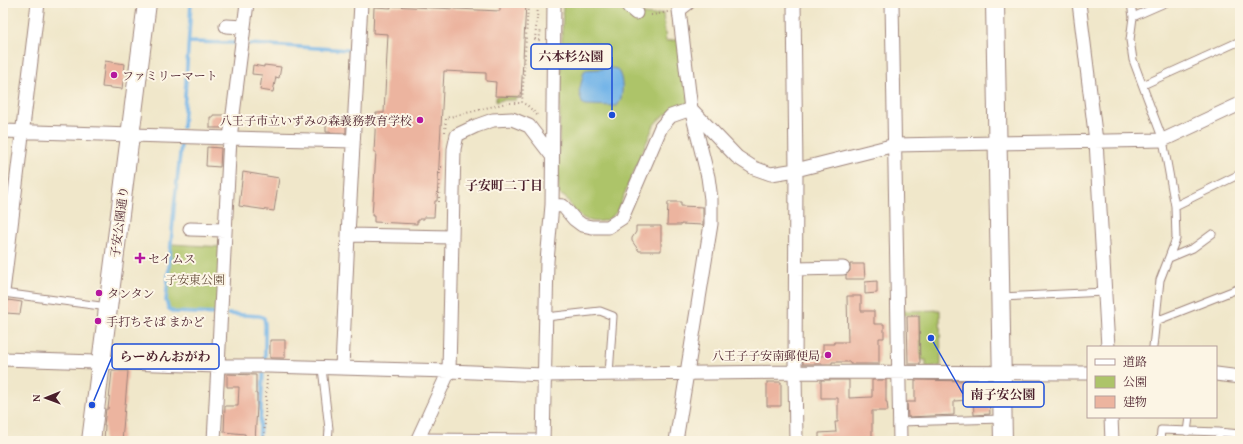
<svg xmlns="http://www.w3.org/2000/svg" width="1243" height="444" font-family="'Gentium Book Plus','Noto Serif JP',serif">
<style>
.green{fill:#adc469;stroke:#7c724a}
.water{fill:#74b5e8;stroke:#5f6a8a}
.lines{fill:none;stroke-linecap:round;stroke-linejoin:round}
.stream{stroke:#74b5e8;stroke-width:3.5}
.building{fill:#ecb49f}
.lane-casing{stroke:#9d837a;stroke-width:9}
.street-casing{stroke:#9d837a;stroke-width:15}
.secondary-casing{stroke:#9d837a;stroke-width:20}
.path{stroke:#9d837a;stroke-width:2;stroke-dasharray:1 3;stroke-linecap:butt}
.lane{stroke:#fff;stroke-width:7}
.street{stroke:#fff;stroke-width:13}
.secondary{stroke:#fff;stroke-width:18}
.poi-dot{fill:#b5179e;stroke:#fcf5e5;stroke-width:1.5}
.labels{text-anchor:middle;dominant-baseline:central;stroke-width:4;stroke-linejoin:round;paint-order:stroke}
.poi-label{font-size:12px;fill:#4a1f2b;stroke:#fcf5e5;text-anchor:start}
.street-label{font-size:12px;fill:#4a1f2b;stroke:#fcf5e5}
.park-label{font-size:12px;fill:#68513e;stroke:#fcf5e5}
.neighbourhood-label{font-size:13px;font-weight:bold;fill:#4a1f2b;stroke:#fcf5e5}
.leader{fill:none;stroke:#1d4ed8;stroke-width:1.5}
.callout-dot{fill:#1d4ed8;stroke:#fcf5e5;stroke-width:1.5}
.callout{fill:#fcf5e5;stroke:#1d4ed8;stroke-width:1.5}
.callout-label{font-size:13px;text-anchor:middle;font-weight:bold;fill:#4a1f2b}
</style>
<rect width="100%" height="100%" fill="#fcf5e5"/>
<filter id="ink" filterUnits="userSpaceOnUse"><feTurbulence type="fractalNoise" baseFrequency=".025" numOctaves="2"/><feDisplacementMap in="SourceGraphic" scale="8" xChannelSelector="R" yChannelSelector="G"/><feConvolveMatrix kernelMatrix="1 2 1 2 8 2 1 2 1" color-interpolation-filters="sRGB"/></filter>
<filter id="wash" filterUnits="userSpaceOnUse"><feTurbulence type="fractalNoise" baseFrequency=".012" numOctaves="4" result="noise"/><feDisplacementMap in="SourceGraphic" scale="16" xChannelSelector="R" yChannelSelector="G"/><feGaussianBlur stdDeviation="0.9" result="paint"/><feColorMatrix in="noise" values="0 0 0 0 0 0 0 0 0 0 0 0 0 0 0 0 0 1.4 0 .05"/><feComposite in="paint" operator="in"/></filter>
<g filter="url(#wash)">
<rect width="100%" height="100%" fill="#f0e7ca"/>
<path class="green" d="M563,3H626L636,13L653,15L663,13L666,41L683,39L690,106C673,111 665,111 654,125L617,211C607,225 587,225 576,212C567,204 572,200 559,194L558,178Z
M496,96L519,97L516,100H502L496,102Z
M171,244L224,247L220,314L174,312L169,309L166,301Z
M940,310L941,366L926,367V360H921L920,315H902L901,311Z"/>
<path class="water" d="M612,68L617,69C624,78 624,98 617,106L585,105L582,103L579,92L584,71L586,70Z"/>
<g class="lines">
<path class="stream" d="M189,42L235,43
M250,44L350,50
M183,127L191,3
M181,145L174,209L166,301L169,309L174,312L217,314
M228,314L260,316L264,318L265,324V359
M259,441L263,374"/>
</g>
<g id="blocks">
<path class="building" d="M500,3H526L521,97L495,96L496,82L486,81V73L444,71L437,201H435L434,217H424V219H419V221H417V224L374,222V216H372L376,152H374L376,113H384L388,34L373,33L374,7L391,8V6L500,11Z
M105,61L125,64L122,89L102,87Z
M253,65L264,67V65L281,67L279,78L276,77L273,92L260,90L262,75L252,74Z
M213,115H225L223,128H210V117H213Z
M326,121H346V133L326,132Z
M207,147L221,148L220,167L206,166Z
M243,172L279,178L274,211L239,206Z
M668,202H681V206L703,207V225L681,224V225H667Z
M636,226H661V251H639L632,241V238L636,232Z
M850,264H864L865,279H846V275L850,271Z
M877,281V293L865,294V282Z
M847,296H861V311H874V324H884V338H879V364H850V362H832V364H803V356H823V344H834V342H848Z
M8,300L22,302L20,314L6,313Z
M907,316H919L920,364H908Z
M270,340H285V358H270Z
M112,371H128L122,441H104L105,425H104L106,409H108Z
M227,374L256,375V394H257V406L255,441H245V434L224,432L225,406H238L239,387H227Z
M821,380H849V398L872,397V380H886V402H887L888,411H872V441H819V433L836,432L835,422H838V398H821Z
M915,380L968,381V400L954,401V415L908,417L907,402H915Z
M767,382H781V406H767Z
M973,397H989L990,414L974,415Z"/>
</g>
</g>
<g filter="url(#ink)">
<use href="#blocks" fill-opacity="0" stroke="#9d837a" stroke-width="1"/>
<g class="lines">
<defs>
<path id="lane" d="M1131,3L1133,17L1130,40L1133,60L1163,140L1175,206L1176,239L1160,280L1153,347
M1133,17L1165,3
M1143,85L1240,41
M1175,206L1240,174
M1169,258L1193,248L1212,234
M3,293L108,307
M1000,297L1105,292
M546,317L600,311L613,316L609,374
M1156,321L1240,288
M322,368L329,429L328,441
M899,422L1002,419
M1187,432L1189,417
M419,437L543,438
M1160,441L1161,430L1219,432L1240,434
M1218,441L1219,432"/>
<path id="street" d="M626,3L629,7L636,13
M892,3L900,441
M1079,3L1096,141L1108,347
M226,26L244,27
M3,131L230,138L353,141
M552,205L563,206L574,219L582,225L592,227H608L622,218L661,127L671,116L691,109L737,157L754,168L771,174L796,170L895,145L1163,140L1240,104
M190,229L225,230
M348,235L452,237
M796,269L843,268
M3,292L38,3
M3,359L218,366H268L449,371L544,375L795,372L796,170L794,3
M342,368L348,235L361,3
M1216,374L1240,377
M1111,417L1112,441
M214,441L230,138L247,3
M417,441L449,371L454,149L457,135L476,126L493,120L512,119L529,126L552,156
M543,441L547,261L552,205L554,3
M676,441L711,224V199L708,177L691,109L679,10L688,3
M796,441L795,372L1088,373"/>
<path id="secondary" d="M995,3L1003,441
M91,441L147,3"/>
</defs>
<use href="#lane" class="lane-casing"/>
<use href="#street" class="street-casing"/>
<use href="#secondary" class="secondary-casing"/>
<path class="path" d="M538,7L535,39L539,40L541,29
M647,15H653L668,12
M537,115L527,105L522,103L528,6L542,7
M445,132L446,118L506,103H522
M439,202L440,167H442
M264,441L267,376"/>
<use href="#lane" class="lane"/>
<use href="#street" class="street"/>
<use href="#secondary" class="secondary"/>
</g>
</g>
<g class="poi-dot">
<circle cx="114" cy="75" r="4"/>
<circle cx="420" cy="120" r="4"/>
<path d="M138 252h4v4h4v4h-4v4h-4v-4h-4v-4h4z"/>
<circle cx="99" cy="293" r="4"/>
<circle cx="98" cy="321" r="4"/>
<circle cx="828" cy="355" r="4"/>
</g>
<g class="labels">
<g class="poi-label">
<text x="122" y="75">ファミリーマート</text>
<text x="412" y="120" text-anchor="end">八王子市立いずみの森義務教育学校</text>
<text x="148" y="258">セイムス</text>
<text x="107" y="293">タンタン</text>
<text x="106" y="321">手打ちそば まかど</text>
<text x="820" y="355" text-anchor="end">八王子子安南郵便局</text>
</g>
<g class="street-label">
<text transform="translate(119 222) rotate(-83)">子安公園通り</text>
</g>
<g class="park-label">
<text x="195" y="279">子安東公園</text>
</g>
<g class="neighbourhood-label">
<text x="504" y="185">子安町二丁目</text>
</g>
</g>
<path class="leader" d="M612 115L612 57M92 405L112 357M931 338L963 394"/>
<g class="callout-dot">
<circle cx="612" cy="115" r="4"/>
<circle cx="92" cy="405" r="4"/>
<circle cx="931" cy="338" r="4"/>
</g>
<g class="callout">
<rect x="531" y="44" width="81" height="25" rx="4"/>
<rect x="112" y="344" width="107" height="25" rx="4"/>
<rect x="963" y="382" width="81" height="25" rx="4"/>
</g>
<g class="callout-label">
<text x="571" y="61">六本杉公園</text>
<text x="165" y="361">らーめんおがわ</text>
<text x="1003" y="399">南子安公園</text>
</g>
<rect width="1243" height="444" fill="none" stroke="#fcf5e5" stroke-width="16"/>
<rect x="1087" y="346" width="130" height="72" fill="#fcf5e5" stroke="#b59f9b"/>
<rect x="1095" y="359" width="20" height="6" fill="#ffffff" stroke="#b59f9b"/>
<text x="1123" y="366" font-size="12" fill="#4a1f2b">道路</text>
<rect x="1095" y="376" width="20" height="12" fill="#adc469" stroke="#b59f9b"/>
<text x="1123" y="386" font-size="12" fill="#4a1f2b">公園</text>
<rect x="1095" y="396" width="20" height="12" fill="#ecb49f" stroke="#b59f9b"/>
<text x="1123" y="406" font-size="12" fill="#4a1f2b">建物</text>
<g transform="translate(46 398) rotate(269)" stroke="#fcf5e5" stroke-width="3" paint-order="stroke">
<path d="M0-3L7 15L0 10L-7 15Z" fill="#4a1f2b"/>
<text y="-6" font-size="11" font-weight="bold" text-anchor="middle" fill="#4a1f2b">N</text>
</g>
</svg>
